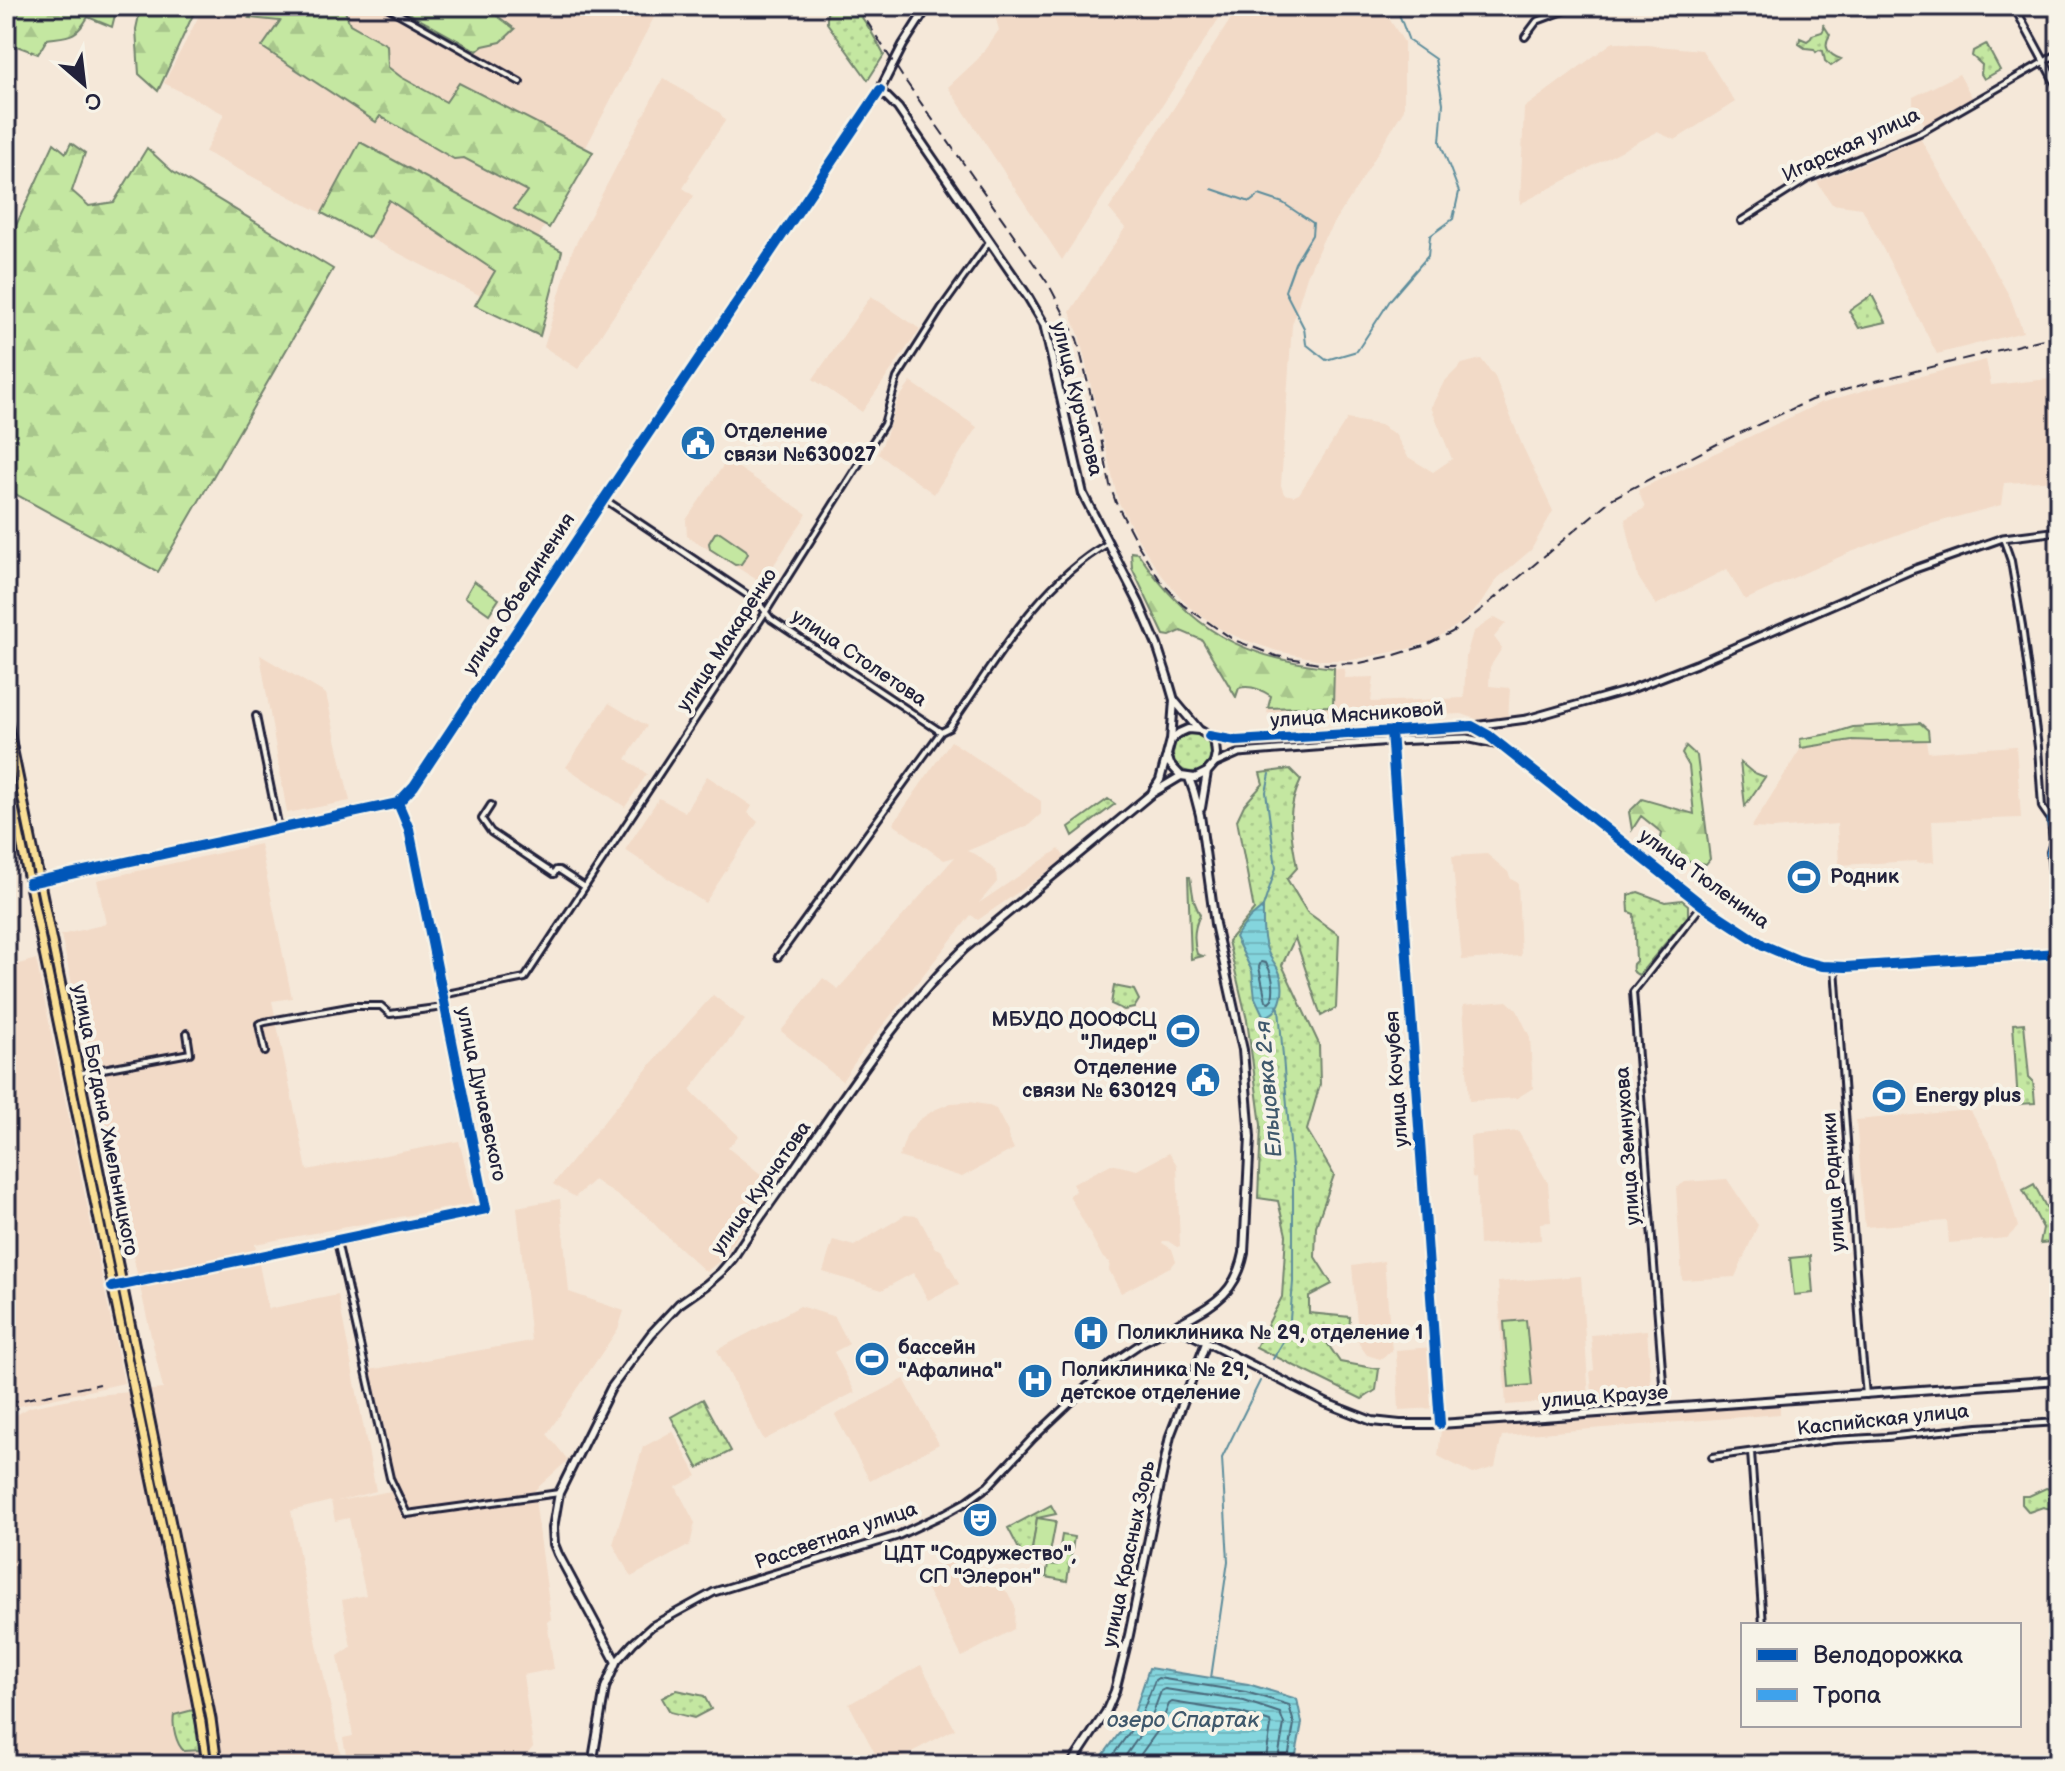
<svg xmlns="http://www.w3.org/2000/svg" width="2065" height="1771" font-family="'Balsamiq Sans',sans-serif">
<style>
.built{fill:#f2dac7}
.green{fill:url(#green-dots);stroke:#73846e;stroke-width:2}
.forest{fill:url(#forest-firs);stroke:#73846e;stroke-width:2}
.pitch{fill:#c4e7a1;stroke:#73846e;stroke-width:2}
.water{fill:url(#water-rules);stroke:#5d8d9c;stroke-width:2}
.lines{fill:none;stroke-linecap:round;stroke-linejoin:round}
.shore{stroke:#496a7c;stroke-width:2}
.stream{stroke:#5d8d9c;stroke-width:2}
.minor-casing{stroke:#22223b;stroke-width:10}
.tertiary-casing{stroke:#22223b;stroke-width:11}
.secondary-casing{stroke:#22223b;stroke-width:12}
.trunk-casing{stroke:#22223b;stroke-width:13}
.minor{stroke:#f7f3e8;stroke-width:4}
.tertiary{stroke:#f7f3e8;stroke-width:5}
.secondary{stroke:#f7f3e8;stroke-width:6}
.trunk{stroke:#fadf96;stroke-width:7}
.rail{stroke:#22223b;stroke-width:2;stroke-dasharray:12 6;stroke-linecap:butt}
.quiet{stroke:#3ea2ec;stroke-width:8;stroke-dasharray:16 8;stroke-linecap:butt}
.cycleway-casing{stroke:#f7f3e8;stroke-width:15}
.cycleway{stroke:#0057b8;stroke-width:10}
.labels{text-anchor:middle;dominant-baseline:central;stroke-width:8;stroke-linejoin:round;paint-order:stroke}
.street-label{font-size:20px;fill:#22223b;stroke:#f7f3e8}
.poi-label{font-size:20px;font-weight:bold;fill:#22223b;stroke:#f7f3e8;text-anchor:start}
.water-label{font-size:22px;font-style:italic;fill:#3f586c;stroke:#f7f3e8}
</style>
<defs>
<pattern id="green-dots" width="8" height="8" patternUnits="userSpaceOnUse" patternTransform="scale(2)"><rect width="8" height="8" fill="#c4e7a1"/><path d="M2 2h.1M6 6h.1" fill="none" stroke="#a8c68c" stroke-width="1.8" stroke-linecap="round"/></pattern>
<pattern id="forest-firs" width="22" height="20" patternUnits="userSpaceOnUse" patternTransform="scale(2)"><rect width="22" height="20" fill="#c4e7a1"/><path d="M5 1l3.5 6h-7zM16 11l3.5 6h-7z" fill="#a8c68c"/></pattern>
<pattern id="water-rules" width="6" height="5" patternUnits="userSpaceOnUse" patternTransform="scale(2)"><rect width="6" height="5" fill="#84d5dd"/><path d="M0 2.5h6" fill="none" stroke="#72b7bf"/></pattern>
</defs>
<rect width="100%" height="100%" fill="#f5e8d9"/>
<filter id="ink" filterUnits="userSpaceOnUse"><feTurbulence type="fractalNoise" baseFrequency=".0125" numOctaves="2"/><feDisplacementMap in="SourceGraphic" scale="16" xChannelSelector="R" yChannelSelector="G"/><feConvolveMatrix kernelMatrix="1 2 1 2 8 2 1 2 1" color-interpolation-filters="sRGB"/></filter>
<g filter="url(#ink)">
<path class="built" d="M204,6H660L502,307L205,152L224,114L164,83Z
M977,6H1227L1062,260L948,87L978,59L999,30L996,19Z
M1239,6H1381L1404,42V109L1361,181L1323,240L1307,276L1292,325L1281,485L1284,494L1294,496L1299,494L1347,419L1380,425L1395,434L1408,457L1433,472L1452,459L1431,407L1444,382L1462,364L1481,359L1495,377L1522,445L1553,511L1531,550L1498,578L1479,606L1461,623L1432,641L1407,649L1352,660H1321L1277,651L1242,639L1222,630L1189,607L1160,573L1139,541L1118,501L1079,335L1070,312L1125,228L1109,209Z
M1613,42L1702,50L1735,102L1675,140L1657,132L1520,204L1524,108Z
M1959,74L1973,99L1925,125L1913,104V97Z
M663,78L720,113L725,121L689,175L690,177L683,188L694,196L578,369L544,347L572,251Z
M1920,138L2010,297L2023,332L1937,354L1862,208L1832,204L1817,182L1864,163Z
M871,296L920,329L862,412L813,379Z
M1986,360L1991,385L2059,378V480L2004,483L2001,505L1912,529L1846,554L1745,600L1727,569L1656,605L1638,577L1625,519L1645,508L1638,490L1820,403L1876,387Z
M911,382L977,427L934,494L878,454L887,433L897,401Z
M727,460L807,514L762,583L687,536L686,520Z
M1495,617L1506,623L1494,637L1502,648L1490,667L1489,686L1510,688L1508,719H1476L1462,714L1367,718L1267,713L1268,708L1333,706L1334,668L1345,669L1344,678L1374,677L1371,702L1464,698L1466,656L1473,632Z
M260,655L326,694L350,801L287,813Z
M609,703L647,726L626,759L647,774L625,807L566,767Z
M1852,740L1926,741L1928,752L2016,746L2021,818L1932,821L1934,862L1916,863V861L1839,865L1837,824L1773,829L1751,828L1801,748Z
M951,741L1041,801V814L1029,825L967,851L977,855L996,871L997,882L979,903L1059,849L1066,859L978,920L971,915L864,1049L842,1081L781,1031L823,978L838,989L955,857L944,860L893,824Z
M707,776L752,806L748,813L758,822L705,903L625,850L659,798L685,812Z
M260,844L292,998L272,1001L307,1170L459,1141L475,1203L255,1244L268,1309L338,1295L376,1491L338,1501L396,1490L369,1370L531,1341L517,1207L560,1199L569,1292L624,1311L618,1329L547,1434L568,1460L534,1491L551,1619L547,1622L554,1669L523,1675L533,1747L526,1756L525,1765H348L343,1738L353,1736L338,1656L351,1647L342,1600L366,1595L349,1518L335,1521L331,1501L291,1511L314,1630L343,1765H6V1419L13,1417L30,1407L85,1396L163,1389L61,935L106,924L97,880Z
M1487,854L1508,872L1511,879L1518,883L1521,956L1462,960L1452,856Z
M36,959L124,1383L6,1409V968Z
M713,995L745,1020L690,1090L738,1136L728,1148L773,1184L722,1259L706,1272L659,1229L646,1215L594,1180L575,1197L553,1184L651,1064Z
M1507,1001L1517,1010L1530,1037L1533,1088L1517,1098L1469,1101L1463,1005Z
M969,1102L987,1105L996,1109L1008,1132V1136L1014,1149L962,1177L899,1157L907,1134L919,1120L934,1110L951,1103Z
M1970,1110L1998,1158L2018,1227L2007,1238L1949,1243L1947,1221L1865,1227L1856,1120Z
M1518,1131L1548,1183L1551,1222L1540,1223L1541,1240L1479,1245L1476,1178L1472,1177L1470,1136Z
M1169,1153L1177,1165L1180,1246L1177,1247L1168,1241H1163L1162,1243L1172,1249L1176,1261L1172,1266L1121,1293L1109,1270L1110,1262L1103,1258L1069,1195L1076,1191L1073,1184L1111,1164L1137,1170Z
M1727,1179L1758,1225L1735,1277L1682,1280L1676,1188L1685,1182Z
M905,1215L918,1216L935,1248L941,1250L959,1284L928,1300L913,1273L882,1290L823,1272L833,1240L854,1246Z
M1384,1261L1392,1351L1380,1359L1367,1355L1359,1344L1352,1266Z
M1581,1276L1589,1399L1506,1405L1498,1282Z
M800,1306L835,1317L849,1344L834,1352L855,1392L764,1440L717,1350Z
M1647,1330L1652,1398L1593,1403L1590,1371L1594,1370L1591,1335Z
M1433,1347L1437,1408L1399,1410L1396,1350Z
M904,1379L939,1444L870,1481L835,1415Z
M1780,1404V1414L1502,1436L1495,1467L1473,1474L1438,1456L1441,1430Z
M673,1431L697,1476L676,1487L695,1523L690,1545L631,1577L613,1544L643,1447Z
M963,1553L1008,1593L1015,1607L1014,1629L962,1657L920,1576Z
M921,1665L955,1729L887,1765H881L849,1704Z"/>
<path class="green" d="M830,6C836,6 845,4 850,6C860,9 879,45 884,55L868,80L827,23V8Z
M1823,24L1830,35C1822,47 1829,55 1841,59L1831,66L1825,61L1823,51L1819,50L1816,52L1814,49L1805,48L1799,44L1800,38L1807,41L1811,38L1812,35L1822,32L1824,29Z
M1986,44L2000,70L1984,79L1981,74L1982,65L1972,56L1973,51Z
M1872,295L1886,322L1859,328L1849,311Z
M1173 753a19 19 0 1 1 38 0a19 19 0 1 1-38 0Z
M1740,762L1752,772L1765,777L1745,806Z
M1290,769L1301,780C1285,812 1291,834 1297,868L1287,879L1307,912L1339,935L1336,1008L1321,1016L1295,938L1282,965L1319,1044L1320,1084L1307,1130L1334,1175L1316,1226L1315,1257L1332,1284L1309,1296V1313L1350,1317L1349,1335L1323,1337L1340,1362L1379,1369L1376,1390L1362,1399L1256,1347L1282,1297L1286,1235L1278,1201L1258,1198L1261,1125L1247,1020L1228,941L1254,910L1237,820L1244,805L1263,784L1260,773Z
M1108,799L1115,804L1073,836L1069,827Z
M1188,877H1190L1194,901L1200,915C1194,927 1193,941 1197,954L1203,956L1191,959Z
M1638,892L1665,902L1682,900L1688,905V916L1639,975C1633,973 1632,970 1633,964L1636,961L1634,914L1629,912L1628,895Z
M1114,986L1134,990L1139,1000L1134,1008L1124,1010L1111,1004Z
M2024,1023L2029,1077L2033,1081L2035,1103L2018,1104L2013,1024Z
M2034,1184L2059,1232V1241L2040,1243L2043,1228L2023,1190Z
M703,1399L731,1451L698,1468L671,1417Z
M2046,1488L2059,1492V1511L2043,1507L2029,1512L2022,1504V1496H2029Z
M1051,1505L1056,1514L1037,1518L1032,1550L1022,1555L1008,1528Z
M1062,1535L1074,1537L1067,1581L1046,1577L1048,1564L1057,1565Z
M677,1690L704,1696L711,1709L694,1718L670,1712L662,1698Z
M193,1710L201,1750L184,1751C176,1744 172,1726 174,1715Z"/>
<path class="forest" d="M6,6H90L115,15L112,27L88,17C76,38 69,36 47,39L38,54L6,42Z
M141,6H197L158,91L139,74L136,29Z
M258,6H343L350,24L387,45L388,67L401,77L446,102L459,83L593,152L549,228L514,209L527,191L464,158L454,159L380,116L376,122L262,47L280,21L249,18Z
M395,6H484L515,29L501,42L483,46L477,51Z
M360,142L562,251L540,336L475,305L495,271L389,200L369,238L322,213Z
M54,143L66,153L71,143L85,153L72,191L89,206L114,202L147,148L173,172L333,269L158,572L6,489V247Z
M1131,552L1138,553C1190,630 1242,659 1334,668L1333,706L1268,708L1271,696C1262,690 1250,685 1239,688L1236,697L1202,640L1181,631L1170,636L1164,635L1132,568Z
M1920,723L1928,730L1929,740L1879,741L1852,740L1801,748L1800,739L1834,733L1853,727Z
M1686,746L1697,756L1710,859L1706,864L1684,860L1660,843L1662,833L1641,816L1632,830L1629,812L1642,799L1694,814L1689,766L1682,754Z"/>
<path class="pitch" d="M720,532L746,550L748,554L741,564L735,565L710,549L709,543L715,533Z
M474,581L499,599L489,614L465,597Z
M1810,1256L1813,1293L1794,1295L1790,1258Z
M1526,1320L1532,1385L1509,1387L1504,1322Z
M1037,1518L1056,1521L1050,1553L1032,1550Z"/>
<path class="water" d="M1263,907C1263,921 1262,939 1268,952C1270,958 1275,963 1278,969C1286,986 1284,1012 1264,1017L1255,998L1252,971L1235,937L1250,918Z
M1149,1668L1248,1684L1297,1699L1302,1723L1294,1765H1096L1134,1713Z"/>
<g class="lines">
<path class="shore" d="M1261,962L1266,963C1273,975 1275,986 1272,999L1269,1002L1266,1001L1259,967Z
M1106,1765L1141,1716L1155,1680L1158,1678L1246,1692L1289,1705L1294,1724L1287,1765
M1119,1765L1150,1721L1161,1691L1165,1689L1244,1701L1280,1713L1284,1724L1277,1765
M1133,1765L1159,1729L1169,1704L1172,1702L1241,1713L1270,1722L1271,1726L1265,1765"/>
<path class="stream" d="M1212,189L1250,202L1259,195L1283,203L1313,223L1312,235L1295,263L1285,291L1304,328L1306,344L1326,360L1357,351L1391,299L1428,256L1430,236L1453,219L1459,192L1440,142L1443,103L1435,59L1409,41L1396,6
M1262,910L1276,868L1266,792L1270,774
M1273,1359L1289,1332L1293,1282V1179L1279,1008L1277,1006
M1211,1678L1228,1561L1222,1458L1260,1381"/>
<defs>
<path id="minor" d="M385,6L520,82
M1525,37L1537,21L1577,6
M1741,221L1806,180L1920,133L2059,53
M604,499L758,602L771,619L941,732
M2003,538L2011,561L2022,626L2038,747L2042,807L2051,820L2053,841H2059
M256,716L279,829
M491,805L482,819L491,832L554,874L556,870H559L585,887
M2053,842L2050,852L2057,915
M778,957L941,732L949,728C995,663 1036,585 1107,544
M1835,967L1861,1343L1866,1395
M442,995L525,978L765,613L884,424L897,378L941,309L989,242
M265,1052L259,1024L265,1022L354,1006H381L390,1014L444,1007
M81,1073L190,1053L187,1033
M337,1241L390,1478L407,1514L559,1493
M112,1287L486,1209L409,829L398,803
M1665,1408L1633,992L1702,905
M1751,1452L1763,1625
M1712,1457L1833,1440L1887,1437L1978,1427L2059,1422"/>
<path id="tertiary" d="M2014,6L2059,89
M1473,726L1527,719L1629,690L1696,664L1912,570L2003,538L2059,531
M1391,731L1440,1424
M1210,736L1236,741L1472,726L1488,735L1702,905L1763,945L1798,960L1822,966L1846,967L2059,953
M1214,764L1239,753L1392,741L1466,738L1495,744
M29,883L398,803L414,786L604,499L880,90
M616,1662L633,1643L652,1626L714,1592L897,1536L946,1513L966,1502L988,1486L1033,1438L1112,1363L1143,1342L1175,1326"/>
<path id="secondary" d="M928,6L903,45L880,90L898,108L1028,297L1044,324L1083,494L1139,603L1157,645L1167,676L1174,700L1171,740L1167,755L1170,764L1181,776L1195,778L1207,772L1214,764L1216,754L1215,744L1209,736L1199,730L1188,729L1179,733L1171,740
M1174,700L1199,730
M1153,791L1160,780L1166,758
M1201,808L1207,772
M1175,1326L1326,1403L1372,1421L1400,1424H1440L1543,1417L2059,1380
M1175,1326C1211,1305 1235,1297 1244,1253L1250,1137L1243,1050L1215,924L1200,815L1194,792L1189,778
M592,1765L605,1688L616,1662L558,1554L554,1544L553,1528L559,1493L611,1388L651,1334L679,1304L706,1285L721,1272L733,1258C759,1217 789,1178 816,1137C861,1072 906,1004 964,949L1151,794L1181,776
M1071,1765L1106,1712L1115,1691L1129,1635L1170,1436L1206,1343"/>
<path id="trunk" d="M6,717L211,1719L217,1765
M6,769L178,1604L201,1722L207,1765"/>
</defs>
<use href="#minor" class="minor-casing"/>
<use href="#tertiary" class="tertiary-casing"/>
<use href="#secondary" class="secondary-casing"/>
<use href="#trunk" class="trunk-casing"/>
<use href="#minor" class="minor"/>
<use href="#tertiary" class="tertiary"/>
<use href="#secondary" class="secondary"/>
<use href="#trunk" class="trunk"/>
<path class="rail" d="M576,6L595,16
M857,6L902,76L1049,285L1077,339L1099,428L1110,485L1116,503L1138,545L1160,580L1183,605L1234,640L1276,656L1326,664L1360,663L1395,655L1424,646L1452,632L1477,613L1613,498L1723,441L1811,400L1872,382L2059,335
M6,1403L100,1384"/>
<path class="quiet" d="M2059,820H2051L2053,841H2059
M2053,841L2050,852L2057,915"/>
<defs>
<path id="cycleway" d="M1391,731L1440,1424
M1209,736L1236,741L1472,726L1488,735L1702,905L1763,945L1798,960L1822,966L1846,967L2059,953
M29,883L398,803L414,786L604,499L880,90
M112,1287L486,1209L409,829L398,803"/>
</defs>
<use href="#cycleway" class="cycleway-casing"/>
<use href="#cycleway" class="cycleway"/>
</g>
</g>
<defs>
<symbol id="civic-disc" viewBox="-11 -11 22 22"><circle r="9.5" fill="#1f6fb2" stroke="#f7f3e8"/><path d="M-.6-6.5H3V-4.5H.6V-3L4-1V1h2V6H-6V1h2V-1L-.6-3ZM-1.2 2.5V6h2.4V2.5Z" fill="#fff"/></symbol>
<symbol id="stadium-disc" viewBox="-11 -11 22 22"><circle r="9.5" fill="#1f6fb2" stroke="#f7f3e8"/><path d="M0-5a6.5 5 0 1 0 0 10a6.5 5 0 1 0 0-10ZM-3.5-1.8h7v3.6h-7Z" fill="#fff"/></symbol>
<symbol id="hospital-disc" viewBox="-11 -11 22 22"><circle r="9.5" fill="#1f6fb2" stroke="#f7f3e8"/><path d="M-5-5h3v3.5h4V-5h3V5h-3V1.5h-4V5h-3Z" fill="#fff"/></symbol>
<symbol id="theatre-disc" viewBox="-11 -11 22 22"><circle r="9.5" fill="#1f6fb2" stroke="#f7f3e8"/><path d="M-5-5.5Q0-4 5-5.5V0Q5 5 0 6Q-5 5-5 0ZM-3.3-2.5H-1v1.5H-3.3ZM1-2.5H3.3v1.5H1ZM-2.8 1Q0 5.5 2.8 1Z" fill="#fff"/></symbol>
</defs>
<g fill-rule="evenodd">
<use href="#civic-disc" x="678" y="423" width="40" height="40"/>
<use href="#stadium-disc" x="1784" y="857" width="40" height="40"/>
<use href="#stadium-disc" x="1163" y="1011" width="40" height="40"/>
<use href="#civic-disc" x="1183" y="1060" width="40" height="40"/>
<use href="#stadium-disc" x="1869" y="1076" width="40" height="40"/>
<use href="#hospital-disc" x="1071" y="1313" width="40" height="40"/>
<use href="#stadium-disc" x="852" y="1339" width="40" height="40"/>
<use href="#hospital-disc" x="1015" y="1361" width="40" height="40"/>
<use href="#theatre-disc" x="960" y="1500" width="40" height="40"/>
</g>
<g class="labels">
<g class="street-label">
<text transform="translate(1851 145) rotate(-25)">Игарская улица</text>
<text transform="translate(1077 399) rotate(76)">улица Курчатова</text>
<text transform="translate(519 594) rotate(-57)">улица Объединения</text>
<text transform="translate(727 640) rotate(-57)">улица Макаренко</text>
<text transform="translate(859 658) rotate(34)">улица Столетова</text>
<text transform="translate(1357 715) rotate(-4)">улица Мясниковой</text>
<text transform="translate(1704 879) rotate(36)">улица Тюленина</text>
<text transform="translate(1397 1079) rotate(-94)">улица Кочубея</text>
<text transform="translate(481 1094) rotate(78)">улица Дунаевского</text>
<text transform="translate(105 1120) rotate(79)">улица Богдана Хмельницкого</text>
<text transform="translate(1628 1146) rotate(-94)">улица Земнухова</text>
<text transform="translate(1834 1182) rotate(-94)">улица Родники</text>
<text transform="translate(761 1188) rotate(-55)">улица Курчатова</text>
<text transform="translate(1605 1397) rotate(-4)">улица Краузе</text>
<text transform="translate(1883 1420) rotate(-6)">Каспийская улица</text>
<text transform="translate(836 1536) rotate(-19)">Рассветная улица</text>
<text transform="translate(1129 1554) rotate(-78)">улица Красных Зорь</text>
</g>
<g class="poi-label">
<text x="724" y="432">Отделение<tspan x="724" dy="23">связи №630027</tspan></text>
<text x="1830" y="877">Родник</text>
<text x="1157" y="1020" text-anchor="end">МБУДО ДООФСЦ<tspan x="1157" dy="23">"Лидер"</tspan></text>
<text x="1177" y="1068" text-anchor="end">Отделение<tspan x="1177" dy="23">связи № 630129</tspan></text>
<text x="1915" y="1096">Energy plus</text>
<text x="1117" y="1333">Поликлиника № 29, отделение 1</text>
<text x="898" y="1348">бассейн<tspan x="898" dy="23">"Афалина"</tspan></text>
<text x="1061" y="1370">Поликлиника № 29,<tspan x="1061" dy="23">детское отделение</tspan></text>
<text x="980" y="1554" text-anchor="middle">ЦДТ "Содружество",<tspan x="980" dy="23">СП "Элерон"</tspan></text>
</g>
<g class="water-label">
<text transform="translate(1269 1089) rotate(-95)">Ельцовка 2-я</text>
<text x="1183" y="1720">озеро Спартак</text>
</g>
</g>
<rect width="2065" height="1771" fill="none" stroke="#f7f3e8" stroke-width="32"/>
<rect x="16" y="16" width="2033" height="1739" fill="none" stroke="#22223b" stroke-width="3" filter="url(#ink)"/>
<rect x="1741" y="1623" width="280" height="104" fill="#f7f3e8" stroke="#a29fa3" stroke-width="2"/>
<rect x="1757" y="1649" width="40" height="12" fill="#0057b8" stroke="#a29fa3" stroke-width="2"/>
<text x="1813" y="1663" font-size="24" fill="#22223b">Велодорожка</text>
<rect x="1757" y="1689" width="40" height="12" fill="#3ea2ec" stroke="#a29fa3" stroke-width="2"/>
<text x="1813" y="1703" font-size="24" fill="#22223b">Тропа</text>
<g transform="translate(84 84) rotate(152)" stroke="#f7f3e8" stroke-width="6" paint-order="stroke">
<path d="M0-6L14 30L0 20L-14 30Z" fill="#22223b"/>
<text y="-12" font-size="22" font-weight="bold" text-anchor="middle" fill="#22223b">С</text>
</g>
</svg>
